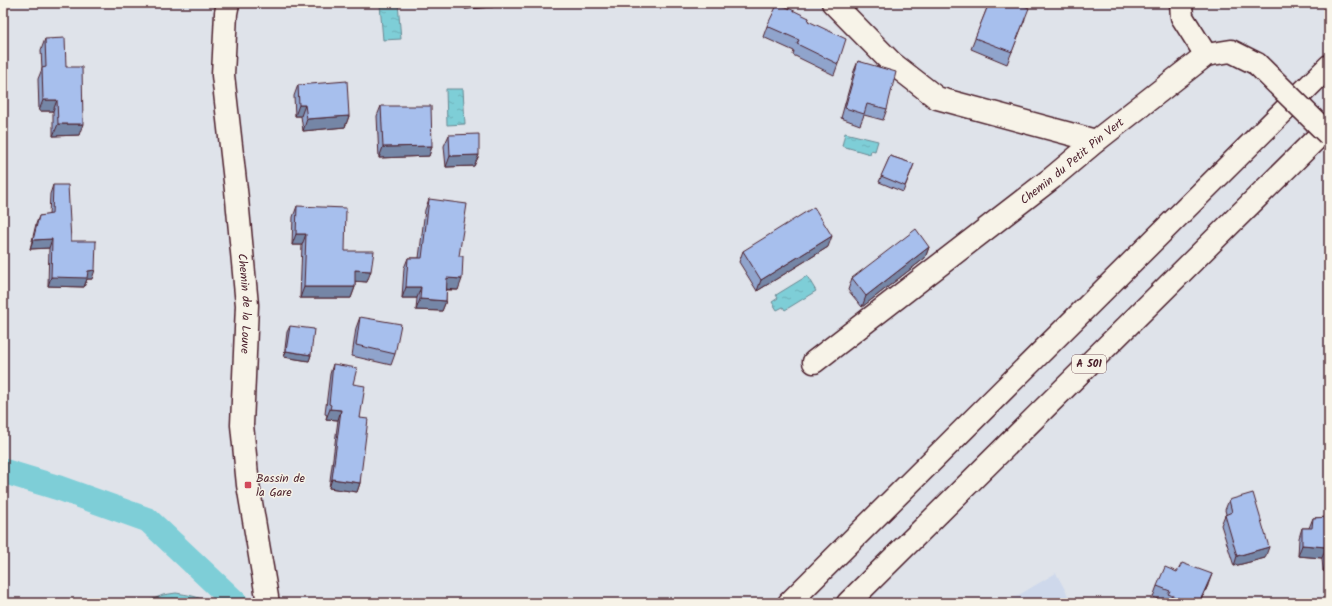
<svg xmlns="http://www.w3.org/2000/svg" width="1332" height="606" font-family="Kalam,sans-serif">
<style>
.built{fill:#ced8eb}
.water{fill:url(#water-ripples);stroke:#698892}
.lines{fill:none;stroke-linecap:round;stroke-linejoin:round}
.canal{stroke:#7eced7;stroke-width:25}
.street-casing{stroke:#4a1f2b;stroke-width:25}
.highway-casing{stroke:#4a1f2b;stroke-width:25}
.street{stroke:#f7f3e8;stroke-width:22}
.highway{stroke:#f7f3e8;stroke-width:22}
.street-bridge-casing{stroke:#4a1f2b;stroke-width:25;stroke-linecap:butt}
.street-bridge{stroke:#f7f3e8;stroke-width:22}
.wall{fill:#90a4cc;stroke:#4a1f2b}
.shaded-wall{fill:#7586a6;stroke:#4a1f2b}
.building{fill:#a7bfed;stroke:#4a1f2b}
.poi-dot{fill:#d1495b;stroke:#f7f3e8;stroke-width:1.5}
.labels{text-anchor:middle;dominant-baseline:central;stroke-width:3;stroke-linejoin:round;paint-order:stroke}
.shield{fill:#f7f3e8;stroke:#7e5f64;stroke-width:1}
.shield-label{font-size:11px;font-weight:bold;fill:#4a1f2b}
.street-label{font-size:12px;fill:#4a1f2b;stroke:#f7f3e8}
.poi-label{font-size:12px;fill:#4a1f2b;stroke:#f7f3e8;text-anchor:start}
</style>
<defs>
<pattern id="water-ripples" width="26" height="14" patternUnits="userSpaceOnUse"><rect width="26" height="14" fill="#7eced7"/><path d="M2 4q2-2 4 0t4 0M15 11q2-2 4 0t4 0" fill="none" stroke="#6eb0b9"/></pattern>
</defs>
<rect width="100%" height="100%" fill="#dfe3ea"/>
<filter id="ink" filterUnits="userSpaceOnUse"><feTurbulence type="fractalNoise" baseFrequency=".025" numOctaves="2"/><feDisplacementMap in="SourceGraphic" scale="8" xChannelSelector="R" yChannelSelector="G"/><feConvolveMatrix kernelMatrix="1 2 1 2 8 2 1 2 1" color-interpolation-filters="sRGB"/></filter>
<g filter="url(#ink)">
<path class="built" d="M1056,573L1072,603H1005Z"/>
<path class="water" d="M398,3L401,39L383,40L380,5Z
M446,89H463L465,124L447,125Z
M845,133L878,141L875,151L871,150L870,154L842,146Z
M807,276L816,291L785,310L783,307L777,310L772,302L778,298L776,295Z
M176,593C188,595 198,596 209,603H144L163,595Z"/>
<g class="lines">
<path class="canal" d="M3,471L59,488L148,520L236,603"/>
<defs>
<g id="street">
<path id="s1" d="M228,3L226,13L223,75L237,199L247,305L242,425L248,485L268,603"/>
<path d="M833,3L892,63L937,98L1096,141"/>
<path d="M1181,3L1182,17L1206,55"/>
<path id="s2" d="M814,362L1052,178L1096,141L1206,55L1231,51L1257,64"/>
</g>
<path id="highway" d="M789,603L1329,66
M848,603L1329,126"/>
</defs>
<use href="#street" class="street-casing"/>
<use href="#highway" class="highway-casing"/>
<use href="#street" class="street"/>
<use href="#highway" class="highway"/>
<defs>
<path id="street-bridge" d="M1257,64L1329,135"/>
</defs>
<use href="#street-bridge" class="street-bridge-casing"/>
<use href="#street-bridge" class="street-bridge"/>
</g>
<path class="wall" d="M437,3H495L493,7L465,9L464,4L437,6Z
M989,3L1025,19L1007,64L971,49Z
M809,18L808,21L838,64L834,75L793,55L794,51L763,37L767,26Z
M45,39L66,67L79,135L53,136V111H39L38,79L42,69L41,50Z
M858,61L887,109L883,120L864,115L860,125L841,118L854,71Z
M298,85L349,116L345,127L303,131L301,116H295L294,96Z
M381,106L432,146L429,156L379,158L377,116Z
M449,135L479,155L474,166L446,167L444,146Z
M890,156L914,164L903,192L879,182Z
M53,185L71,241L92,279H87L84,287L48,286L49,248L30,249L36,224L39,216L49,215L50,194Z
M429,199L459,256L458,290H446V301L442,311L416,310L417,298H402L404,268L408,258H419L425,210Z
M297,206L345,251L367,282L355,281V287L351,298H300L302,245H292L293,217Z
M828,247L757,291L739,262L743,251Z
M929,247L925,258L862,307L848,290L852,278Z
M360,317L395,354L391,365L352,356L356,328Z
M290,326L311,355L309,361L284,357L287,332Z
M333,364L353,384L360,418V483L357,492L329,488L338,420L326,419L327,415L325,414L330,374Z
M1229,500L1265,558L1234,566L1221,525L1225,515L1226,514L1225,510Z
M1329,517V572L1323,571L1322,558L1298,556L1299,538L1302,528H1309L1313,518Z
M1208,585L1200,603H1165V602L1153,597L1157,586Z"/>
<path class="shaded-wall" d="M438,3H464V4L437,6Z
M467,3H495L493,7L465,9Z
M43,100H57L53,111H39Z
M299,105H305L301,116H295Z
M349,116L345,127L303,131L307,119Z
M58,124H83L79,135L53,136Z
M432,146L429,156L379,158L383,147Z
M479,155L474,166L446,167L450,156Z
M296,234H306L302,245H292Z
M832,236L828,247L757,291L761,280Z
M52,239L49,248L30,249L33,240Z
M929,247L925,258L862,307L866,296Z
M95,270L92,279H87L84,287L48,286L51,277L88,271Z
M355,270L371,271L367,282L351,281Z
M447,278L462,279L458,290L443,289Z
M304,287H355L351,298H300Z
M406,287H421L417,298H402Z
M420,299L446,301L442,311L416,310Z
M286,351L311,355L309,361L284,357Z
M330,409L341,410L338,420L326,419Z
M332,479L360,483L357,492L329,488Z
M1302,545L1326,547L1322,558L1298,556Z
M1269,547L1265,558L1234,566L1237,556Z
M1327,561H1329V572L1323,571Z
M1212,574L1208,585L1200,603H1199Z"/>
<path class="building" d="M778,3L809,18L808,21L846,39L838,64L797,44L799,40L767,26Z
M989,3H1018L1029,8L1012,52L975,38Z
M65,38L66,67H82L83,124H58L57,100H43L42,68L46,67L45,39Z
M858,61L896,72L887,109L867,104L864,114L845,108Z
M347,81L349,116L307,119L305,105H299L298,85Z
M381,106H431L432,146L383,147Z
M479,134V155L450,156L449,135Z
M890,156L914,164L905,186L881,176Z
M53,185H68L71,241H96L95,270L88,271L87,278L51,277L52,239L33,240L39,216L52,214Z
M429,199L467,204L459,256H463L462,279L447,278L446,301L420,299L421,287H406L408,258H422Z
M297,206L346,208L345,251H374L371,271L355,270V287H304L306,234H296Z
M814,207L832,236L761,280L743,251Z
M916,229L929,247L866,296L852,278Z
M360,317L401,324L395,354L356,345Z
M290,326L314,329L311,355L286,351Z
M333,364L357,368L353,384L365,386L360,418L368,419L360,483L332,479L341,410L330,409L331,405L329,404Z
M1253,493L1269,547L1237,556L1225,515L1232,512L1229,500Z
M1329,517V561H1327L1326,547L1302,545V528H1312L1313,518Z
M1182,563L1212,574L1199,603H1190L1168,594L1170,591L1157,586L1165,567L1177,572Z"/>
</g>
<rect class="poi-dot" x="244" y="481" width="8" height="8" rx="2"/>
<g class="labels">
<rect class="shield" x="1072" y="355" width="34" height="18" rx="3"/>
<g class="shield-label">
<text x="1089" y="364">A 501</text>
</g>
<g class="street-label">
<text stroke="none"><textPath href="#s2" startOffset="327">Chemin du Petit Pin Vert</textPath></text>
<text stroke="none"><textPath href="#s1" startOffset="302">Chemin de la Louve</textPath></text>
</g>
<g class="poi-label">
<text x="256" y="478">Bassin de<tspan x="256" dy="14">la Gare</tspan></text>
</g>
</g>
<rect width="1332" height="606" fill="none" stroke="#f7f3e8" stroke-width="16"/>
<rect x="8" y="8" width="1316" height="590" fill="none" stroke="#4a1f2b" stroke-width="1.5" filter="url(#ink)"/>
</svg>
